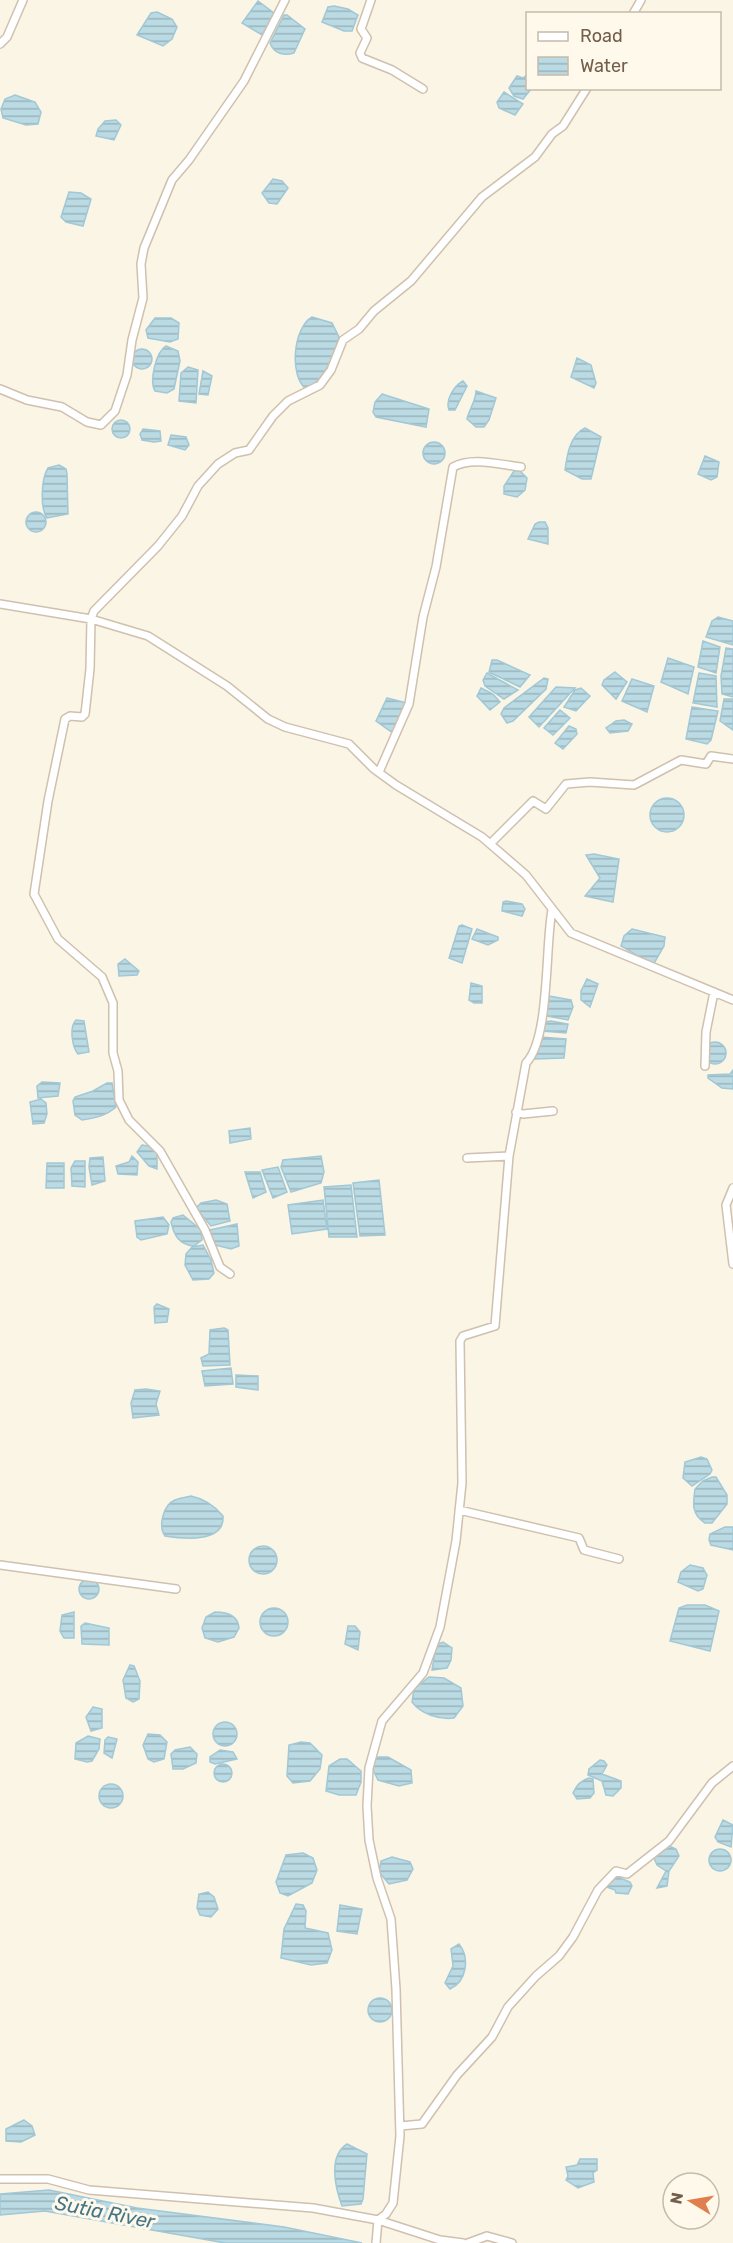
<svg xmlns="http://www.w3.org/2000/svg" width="733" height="2243" font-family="Rubik,sans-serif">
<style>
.water{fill:url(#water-rules);stroke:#a1c8d6;stroke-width:1.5}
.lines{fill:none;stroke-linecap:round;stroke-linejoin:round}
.minor-casing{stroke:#cfc0af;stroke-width:10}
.minor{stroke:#fff;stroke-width:7}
.labels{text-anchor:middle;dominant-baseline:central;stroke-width:6;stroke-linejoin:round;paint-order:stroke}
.water-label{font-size:20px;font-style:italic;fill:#467586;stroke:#fef9eb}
</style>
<defs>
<pattern id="water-rules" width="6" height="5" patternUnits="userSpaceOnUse" patternTransform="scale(1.5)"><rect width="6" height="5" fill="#badae4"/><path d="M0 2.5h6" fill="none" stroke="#9cb4bb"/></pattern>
</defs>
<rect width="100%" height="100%" fill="#fbf5e5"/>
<path class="water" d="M258,1L274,13L262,35L242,23Z
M334,6L348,9L358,15L352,31H344L322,22L328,7Z
M157,12L172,19L177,27L172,39L163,46L137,35L151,13Z
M284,15H287L305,29L294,53C284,56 274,54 270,43Z
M527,75L528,88L531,89L523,99L514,96L509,88L517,76L523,78Z
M504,92L523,104L515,115L499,108L497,102Z
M15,95L35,102L41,112L38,124L26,125L3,118L1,109L5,99Z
M116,120L121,125L114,140L96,136L98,129L105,121Z
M273,179L282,181L288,188L277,204L269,203L262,193Z
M69,192L81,193L91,199L83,226L66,222L61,217Z
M312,317L332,323L339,337C333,358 326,379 306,389C289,376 293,328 312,317Z
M155,318H171L179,323L178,339L170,342L148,338L146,330Z
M166,346L178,351L180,361L174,389L167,393L155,391C149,381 156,352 166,346Z
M132 359a10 10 0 1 1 20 0a10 10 0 1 1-20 0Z
M577,358L591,365L596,383L594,388L571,377Z
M188,367L198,370L196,403L179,401L181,373Z
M203,371L212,376L208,395L199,394Z
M463,381L467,386L455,410H449C445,400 454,386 463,381Z
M476,391L496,398L489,420L484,427H476L467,419C469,409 476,401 476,391Z
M382,394L429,409L426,427L376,417L373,412L375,402Z
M112 429a9 9 0 1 1 18 0a9 9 0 1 1-18 0Z
M585,428L601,437L591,479H582L565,470C567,455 570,435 585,428Z
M143,429L160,431L161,441L154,442L142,440L140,434Z
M171,435L186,437L189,445L185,450L168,445Z
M423 453a11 11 0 1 1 22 0a11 11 0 1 1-22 0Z
M705,456L719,462L717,477L711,480L698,474Z
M59,465L66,469L67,474L68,514L47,518C40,508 41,479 48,468Z
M519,470L527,478L525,490L517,497L504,494V486L514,471Z
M26 522a10 10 0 1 1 20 0a10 10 0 1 1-20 0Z
M539,522H545L548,528V544L528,539L535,524Z
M718,617L733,621V645L706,637L712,621Z
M703,641L720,647L716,673L698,667Z
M726,648L733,649V697L722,694L721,676Z
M668,658L694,667L688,694L661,682Z
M492,660H497L530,675L520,687L489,672Z
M615,672L627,682L616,699L602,685L604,680Z
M487,673L518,690L504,699L485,686L483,680Z
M699,673L716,676L717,707L693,703Z
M544,678L548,679L546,689L513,721L507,723L501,714L504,708Z
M632,679L654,686L647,712L622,701Z
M556,687L575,688L539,727L529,717Z
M481,688L493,694L500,702L490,710L477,696Z
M581,688L590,696L576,711L564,707L575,690Z
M387,698L407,703L393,733L376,721Z
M724,699H733V730L720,721Z
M692,707L718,711L711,740L707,744L686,739Z
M560,710L570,718L553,735L544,728Z
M624,720L632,724L628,731L610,733L606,728L616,721Z
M569,726L576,729L577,734L563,749L555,743Z
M650 815a17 17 0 1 1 34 0a17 17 0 1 1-34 0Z
M594,854L619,859L613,902L585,896L600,878L586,855Z
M506,901L522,904L525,909L522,916L502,911L503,902Z
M462,925L472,929L462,963L449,958L459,926Z
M477,929L498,937V940L488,945L472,939Z
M632,929L665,937L664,946L653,965L621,946L624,936Z
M125,959L139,971L137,975L119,976L118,964Z
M587,979L598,984L590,1007L581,1000V991Z
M471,983L482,986V1003H474L469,1000Z
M549,996L571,1000L573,1007L568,1020L546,1016Z
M76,1020L84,1021L89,1052L78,1054C72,1047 69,1027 76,1020Z
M551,1021L568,1024L566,1033L542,1031L543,1022Z
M540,1037L566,1039L564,1058L535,1059Z
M704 1053a11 11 0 1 1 22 0a11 11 0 1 1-22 0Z
M733,1070V1089L722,1088L708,1078V1075L730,1074Z
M42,1082L60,1083L58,1096L38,1098L37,1086Z
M107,1083H112L116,1107C106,1116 95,1118 82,1120L75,1115L73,1101L75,1097L93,1091Z
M41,1099L46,1103L47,1114L44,1123L33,1124L30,1102Z
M250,1128L251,1139L230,1143L229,1131Z
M142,1145L148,1146L157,1152V1169L149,1166L137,1152Z
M132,1156L138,1162L137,1175L118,1174L116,1166L129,1162Z
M321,1156L324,1172L321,1183L291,1192L281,1167L283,1160Z
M103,1157L105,1181L92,1185L89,1167L90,1158Z
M75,1161H85V1187L72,1186L71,1168Z
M47,1163H64V1188H46Z
M278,1167L287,1192L273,1198L262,1170Z
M245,1172H260L266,1192L253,1198Z
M379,1180L385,1235L360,1236L353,1183Z
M351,1185L357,1237H329L324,1187Z
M216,1200L227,1204L230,1221L211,1226L198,1211L197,1207L201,1203Z
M323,1200L327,1229L292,1234L288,1205Z
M183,1215L201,1230L202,1240L194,1246C179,1245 174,1235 171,1222L173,1218Z
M163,1217L169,1225L167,1234L141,1240L137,1237L135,1221Z
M237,1224L239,1246L231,1249L212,1244L208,1233L210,1230Z
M203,1245L211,1260L214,1273L209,1279L193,1280L185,1265L186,1254L192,1247Z
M157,1304L169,1309L167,1322L155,1323L154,1307Z
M224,1328L228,1330L230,1365L203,1366L201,1358L209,1354L210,1330Z
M231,1368L233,1384L205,1386L202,1371Z
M236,1375L258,1376V1390L236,1387Z
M146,1389L160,1391L156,1404L159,1415L133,1418L131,1403L135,1390Z
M701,1457L707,1459L712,1470L710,1474L692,1486L683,1478L685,1462Z
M712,1477H716L727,1495V1504L712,1523H705C691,1514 693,1503 695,1489L703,1481Z
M191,1496C205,1499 214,1505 223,1516C225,1543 184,1539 165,1536C158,1526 163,1505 175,1500C180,1498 186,1497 191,1496Z
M725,1527H733V1550L711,1545L709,1540L710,1534Z
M249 1560a14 14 0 1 1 28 0a14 14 0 1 1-28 0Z
M690,1565L703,1568L707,1575L703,1589L698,1591L678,1582L681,1572Z
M79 1589a10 10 0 1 1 20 0a10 10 0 1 1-20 0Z
M687,1605H705L719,1611L710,1651L670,1641L679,1608Z
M260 1622a14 14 0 1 1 28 0a14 14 0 1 1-28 0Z
M74,1612V1638H64L60,1631L62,1615Z
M215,1612C227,1612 238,1615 239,1628L234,1637L218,1642L205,1638L202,1628L206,1617Z
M85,1623L109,1628V1645L82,1644L81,1626Z
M348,1626H355L360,1632L358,1650L345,1644Z
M443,1642L452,1648L451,1660L447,1668L432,1670L436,1645Z
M130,1665L134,1666L140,1681L139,1699L133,1702L126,1698L123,1680Z
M429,1677L444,1678L461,1688L463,1706L454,1718C439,1720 421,1714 412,1702L414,1689Z
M93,1707L102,1709V1728L91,1731L86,1717Z
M213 1734a12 12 0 1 1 24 0a12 12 0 1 1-24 0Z
M148,1734L160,1735L167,1742L164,1759L154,1762L148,1759L143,1745Z
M88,1736L100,1739L99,1749L92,1761L87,1762L75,1759L76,1743Z
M108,1737L117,1739L112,1758L104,1753L105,1740Z
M301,1742L310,1743L322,1755L320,1769L310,1781L293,1783L287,1776L289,1745Z
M190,1747L197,1754L196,1763L183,1769H173L171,1754L175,1750Z
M220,1750L233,1752L237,1759L215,1764L210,1762V1757Z
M375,1757H388L411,1770L412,1783L399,1786L378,1780L373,1770Z
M340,1759H347L361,1771V1782L356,1795H339L326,1791L329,1766Z
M600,1760L604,1761L607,1765L602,1774L621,1781V1788L613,1796L606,1795L602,1781L588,1775L589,1769Z
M214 1773a9 9 0 1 1 18 0a9 9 0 1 1-18 0Z
M589,1778L593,1779L594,1793L590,1798L577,1799L573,1793C577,1785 580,1781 589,1778Z
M99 1796a12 12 0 1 1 24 0a12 12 0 1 1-24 0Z
M723,1820L733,1825L731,1847L718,1842L715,1837Z
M669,1846L676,1849L679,1856L669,1871L667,1886L657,1888L666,1871L657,1865L654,1858Z
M709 1860a11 11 0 1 1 22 0a11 11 0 1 1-22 0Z
M303,1853L313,1858L317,1870L312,1883L288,1896L280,1893L276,1882L286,1855Z
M392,1857L410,1862L413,1869L407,1880L389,1884L379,1872L381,1861Z
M618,1877L630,1882L632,1886L628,1894L616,1893L615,1890L604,1886Z
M208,1892L214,1897L218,1909L211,1917L200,1915L197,1908L199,1894Z
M296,1904L303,1905L306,1911L305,1928L328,1933L332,1950L327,1963L311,1965L281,1958L284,1929Z
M340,1905L362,1909L357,1934L337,1931Z
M459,1944C470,1958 467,1981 450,1989L445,1983L453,1966L451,1949Z
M368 2010a12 12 0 1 1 24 0a12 12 0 1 1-24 0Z
M24,2120L32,2126L35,2135L21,2142L6,2141V2129Z
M347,2144L367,2154L363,2199L361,2204L342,2206C335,2187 328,2156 347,2144Z
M597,2159V2170L593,2173L594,2182L578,2188L566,2180L568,2176L566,2167L577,2165L580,2159Z
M49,2190L137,2208L284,2227L362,2243H225L45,2211L0,2215V2194Z"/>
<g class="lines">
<defs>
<path id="minor" d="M371,0L361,29L367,38L360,53L362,58L392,70L423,89
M633,14L641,0
M0,44L7,37L23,0
M0,389L27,400L62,407L87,422L101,425L115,411L127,375L132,340L143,298L141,264L144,248L172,180L189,160L244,81L285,0
M0,604L91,619L148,636L227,686L268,719L285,727L349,744L374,769L396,785L482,837L526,875L571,933L733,1000
M379,772L409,704L423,617L436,567L453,467C472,456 501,465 521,467
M490,844L533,801L546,809L566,784L590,782L634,785L681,760L706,764L711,756L733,759
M705,1066L706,1032L714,992
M516,1112L523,1114L553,1111
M467,1158L509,1156
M733,1188L726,1205L733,1264
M230,1274L220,1267L205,1230L160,1151L129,1120L119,1100L118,1071L113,1053V1003L102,977L58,939L34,894L48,801L65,719L70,716L82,717L85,714L90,669L91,619L94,611L158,546L182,516L198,486L218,464L235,453L249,450L273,416L288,401L320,385L331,370L343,340L359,329L374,311L411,281L482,197L535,157L552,134L563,126L587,88
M459,1510L579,1538L584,1550L619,1559
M0,1565L176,1589
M400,2126L422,2124L457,2075L492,2037L508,2007L536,1976L559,1956L573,1937L598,1890L616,1871L627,1874L669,1841L712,1783L733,1766
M0,2179H48L89,2190L313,2208L378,2220L440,2240L463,2243
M376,2243L378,2220L386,2214L393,2203L400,2136L396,1989L391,1919L377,1878L369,1840L367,1806L369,1768L382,1721L423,1673L440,1627L456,1541L462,1483L460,1341L463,1336L495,1326L509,1156L526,1063C550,1039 545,946 552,910
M468,2243L487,2236L512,2243"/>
</defs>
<use href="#minor" class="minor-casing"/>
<use href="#minor" class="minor"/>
</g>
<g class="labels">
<g class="water-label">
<text transform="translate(105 2212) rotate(11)">Sutia River</text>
</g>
</g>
<rect x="526" y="12" width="195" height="78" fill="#fef9eb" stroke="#c6bbab" stroke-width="1.5"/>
<rect x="538" y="32" width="30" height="9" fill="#ffffff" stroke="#c6bbab" stroke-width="1.5"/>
<text x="580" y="42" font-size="18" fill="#735d4b">Road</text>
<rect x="538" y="57" width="30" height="18" fill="url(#water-rules)" stroke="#c6bbab" stroke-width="1.5"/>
<text x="580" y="72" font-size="18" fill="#735d4b">Water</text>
<g transform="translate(691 2201) rotate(281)"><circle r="28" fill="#fef9eb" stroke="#c6bbab" stroke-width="1.5"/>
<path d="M0-4.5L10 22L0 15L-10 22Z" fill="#e17e4e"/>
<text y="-9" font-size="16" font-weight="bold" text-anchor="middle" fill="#735d4b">N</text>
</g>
</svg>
